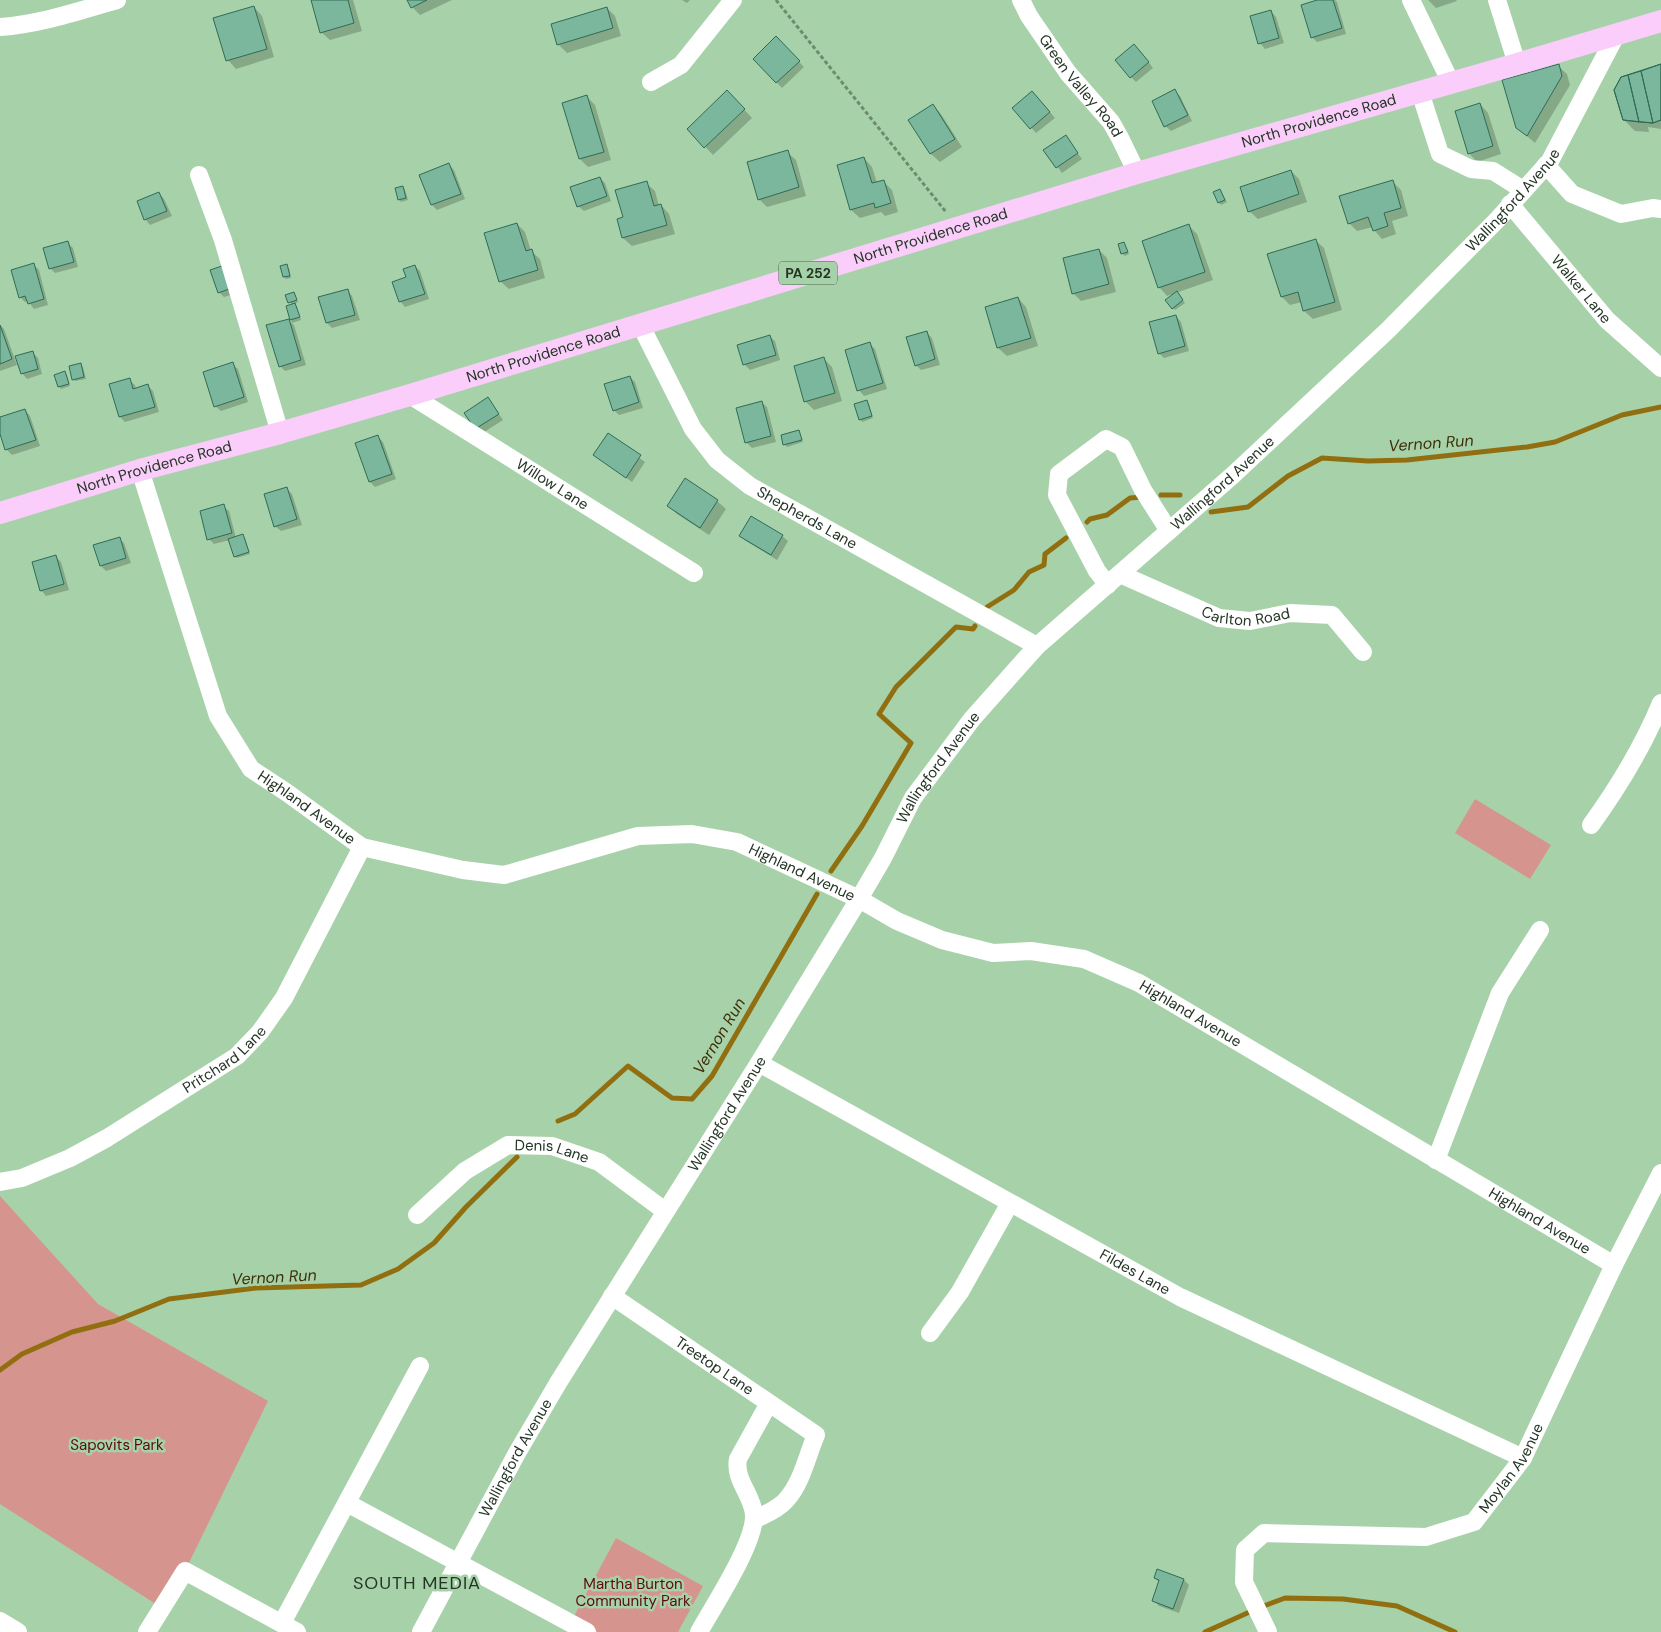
<svg xmlns="http://www.w3.org/2000/svg" width="1661" height="1632" font-family="'DM Sans',sans-serif">
<style>
.green{fill:#d5958e}
.shadow{fill:#0003}
.lines{fill:none;stroke-linecap:round;stroke-linejoin:round}
.stream{stroke:#916f10;stroke-width:5}
.building{fill:#7bb79d;stroke:#306b55}
.path{stroke:#6c8c6e;stroke-width:3;stroke-dasharray:4 2.5;stroke-linecap:butt}
.minor{stroke:#fff;stroke-width:18}
.major{stroke:#facdfb;stroke-width:22}
.labels{text-anchor:middle;dominant-baseline:central;stroke-width:5;stroke-linejoin:round;paint-order:stroke}
.shield{fill:#a7d2a9;stroke:#4b644d;stroke-width:1}
.shield-label{font-size:14px;font-weight:bold;fill:#243525}
.street-label{font-size:15px;fill:#243525;stroke:#a7d2a9}
.park-label{font-size:15px;fill:#5a090c;stroke:#a7d2a9}
.water-label{font-size:16px;font-style:italic;fill:#3e2f09;stroke:#a7d2a9}
.quarter-label{font-size:18px;letter-spacing:1px;fill:#243525;stroke:#a7d2a9}
</style>
<rect width="100%" height="100%" fill="#a7d2a9"/>
<path class="green" d="M1475,799L1551,845L1530,879L1455,833Z
M0,1196L98,1304L268,1401L185,1571L162,1608L0,1504Z
M616,1538L703,1586L678,1632H598L573,1618Z"/>
<path class="shadow" d="M313,0H353L362,31L330,40L321,32Z
M409,0H452L420,15L412,7Z
M682,0H690L687,3Z
M1322,0H1335L1337,2L1346,34L1317,42L1312,37Z
M1428,0H1456L1457,1L1436,8Z
M254,7L262,16L274,57L236,69L228,60Z
M607,8L615,16L621,36L567,53L559,45L552,25Z
M1271,11L1276,17L1284,43L1265,49L1260,43Z
M776,38L804,67L782,88L754,59Z
M1140,51L1153,68L1136,82L1131,77Z
M1558,66L1567,74L1570,85L1535,143L1517,128Z
M1661,66V129L1648,127L1649,132L1635,131L1624,120Z
M727,91L752,118L713,155L688,129Z
M1175,91L1180,96L1192,121L1171,131L1165,126Z
M587,97L595,105L611,160L588,167L580,159Z
M1038,98L1055,118L1036,133L1014,108Z
M1480,104L1488,113L1501,154L1477,162L1469,153Z
M933,105L941,114L962,147L940,162L931,154L910,120Z
M1065,136L1082,159L1062,173L1045,150Z
M787,152L796,160L806,196L767,207L759,199Z
M864,158L872,167L877,183L883,181L892,190L898,212L885,216L881,212L860,218L851,210L838,166Z
M448,164L454,170L465,199L437,210L432,205L420,175Z
M1291,171L1299,179L1307,202L1258,219L1249,211Z
M600,178L605,183L611,201L584,211L578,206Z
M1392,181L1401,190L1408,216L1392,221L1396,234L1382,239L1374,230L1373,227L1357,231L1349,223Z
M646,183L655,191L659,206L661,205L669,214L675,234L632,246L623,238L618,220L624,218Z
M403,187L405,190L408,200L401,202L399,199Z
M1220,190L1227,202L1221,205L1219,202Z
M159,193L164,199L172,216L150,225L145,219Z
M517,224L525,232L531,251L540,259L545,278L509,289L500,281Z
M1189,226L1197,234L1213,280L1167,296L1159,287Z
M1315,240L1324,248L1342,310L1313,319L1304,311L1302,302L1290,305L1282,297L1269,254Z
M67,242L73,248L78,267L55,273L50,268Z
M1124,243L1129,254L1125,256L1122,253Z
M1099,250L1107,258L1116,292L1081,301L1073,293Z
M34,265L39,270L48,305L34,309L28,301L25,302L20,297Z
M286,265L289,268L291,278L286,279L284,277Z
M415,266L420,271L429,299L405,307L400,301L407,278Z
M224,267L237,293L224,297L219,292Z
M347,290L352,296L360,320L332,328L327,323Z
M294,293L298,302L295,304L297,307L301,320L292,323L287,307L292,305L287,296Z
M1179,295L1185,303L1175,310L1173,308Z
M1018,298L1026,307L1038,346L1007,356L998,348L987,308Z
M1176,316L1181,322L1189,351L1164,358L1159,353Z
M288,320L294,325L306,365L285,371L280,366Z
M0,325L4,329L17,365L0,371Z
M926,332L932,338L940,365L921,370L916,365Z
M769,336L775,341L780,360L750,370L745,365Z
M870,344L875,349L887,389L864,396L859,390Z
M32,352L38,358L42,374L27,379L22,373Z
M824,359L832,367L842,401L814,410L805,401Z
M232,364L238,369L248,402L221,411L215,406Z
M81,365L83,367L86,379L75,381L73,379Z
M65,373L67,375L70,386L61,389L59,386Z
M630,377L635,382L643,408L619,415L614,410Z
M129,380L135,385L136,389L148,386L153,391L159,412L125,422L120,417Z
M488,399L503,420L481,434L476,429Z
M761,402L767,407L776,442L752,448L747,443L737,408Z
M867,402L869,404L873,418L862,422L860,419Z
M25,410L30,416L40,446L12,455L6,449L0,430V418Z
M799,431L803,442L787,447L784,444Z
M608,435L645,462L632,482L595,455Z
M378,437L383,442L396,479L375,487L370,482L357,444Z
M287,489L292,494L302,525L281,531L275,526Z
M717,501L726,509L709,535L677,514L669,506Z
M223,506L229,511L236,538L243,536L245,538L250,554L237,558L235,556L230,540L214,544L209,539Z
M741,536H782L788,541L777,560L746,541Z
M119,538L124,543L131,563L106,571L101,566Z
M56,557L61,562L69,590L46,596L41,590Z
M1158,1570L1184,1580L1189,1585L1179,1613L1159,1606L1153,1600L1160,1583L1155,1578Z"/>
<g class="lines">
<path class="stream" d="M1161,495H1180
M1211,512L1248,507L1288,476L1322,458L1368,461L1407,460L1527,447L1555,442L1622,415L1661,407
M1087,522L1090,519L1107,515L1130,498L1142,497
M987,607L1014,590L1029,572L1044,565L1045,554L1066,538
M831,871L862,826L911,743L879,714L896,687L956,627L973,629L975,626
M558,1121L575,1114L628,1066L672,1098L692,1099L712,1076L817,894
M0,1370L22,1354L72,1332L115,1321L169,1299L256,1288L361,1285L398,1269L434,1243L466,1207L517,1157
M1261,1607L1285,1598L1343,1599L1397,1606L1455,1632
M1205,1632L1254,1610"/>
</g>
<path class="building" d="M311,0H348L354,23L320,33Z
M407,0H427L411,8Z
M1317,0H1333L1342,28L1311,38L1301,5Z
M254,6L267,49L226,61L213,18Z
M607,7L613,28L557,45L551,24Z
M1271,10L1279,38L1258,44L1250,16Z
M776,36L800,61L776,83L753,59Z
M1134,44L1149,62L1130,78L1115,60Z
M1559,64L1562,76L1527,136L1516,128L1502,80Z
M1661,64V120L1653,123L1623,120L1614,90L1621,77Z
M1661,64V120L1653,123L1641,71Z
M1641,71L1653,123L1639,122L1628,75Z
M1628,75L1639,122L1623,120L1614,90L1621,77Z
M1175,89L1188,115L1164,127L1152,101Z
M727,90L745,109L704,148L687,129Z
M1032,91L1050,112L1030,129L1012,108Z
M587,95L604,152L579,159L562,103Z
M1480,103L1493,146L1468,154L1455,111Z
M933,104L955,139L930,154L908,120Z
M1066,135L1078,153L1056,168L1043,150Z
M788,150L799,187L758,200L747,162Z
M864,157L872,183L884,180L891,203L875,208L874,203L850,210L837,165Z
M449,163L461,194L431,205L419,175Z
M1291,170L1299,194L1248,212L1240,187Z
M600,177L607,196L577,207L570,187Z
M1393,180L1401,208L1384,213L1388,226L1373,231L1368,217L1348,224L1339,196Z
M647,181L654,206L661,204L667,225L622,238L617,219L623,217L615,190Z
M403,186L406,198L398,200L395,188Z
M1220,189L1225,200L1218,203L1213,192Z
M159,192L167,211L144,220L137,201Z
M517,223L526,251L532,249L538,270L499,282L484,233Z
M1189,224L1205,272L1158,288L1142,241Z
M1316,239L1335,302L1303,311L1298,292L1281,297L1267,254Z
M68,241L74,262L49,269L43,248Z
M1124,242L1128,252L1121,254L1118,244Z
M1099,249L1109,284L1072,294L1063,258Z
M34,263L44,299L28,304L25,296L19,298L11,270Z
M287,264L290,276L283,277L280,266Z
M225,265L232,288L218,293L210,270Z
M415,265L425,294L399,302L392,282L406,277L403,269Z
M348,289L355,315L326,323L318,297Z
M1177,291L1183,300L1172,309L1165,300Z
M294,292L297,300L288,303L285,295Z
M1018,297L1031,338L997,348L985,307Z
M295,303L300,317L290,320L286,306Z
M1176,315L1185,346L1158,354L1149,322Z
M289,319L301,360L279,367L266,325Z
M0,325L12,359L0,364Z
M927,331L935,359L915,366L906,337Z
M770,335L776,355L743,365L737,345Z
M870,342L883,383L857,391L845,350Z
M33,351L38,369L21,374L15,356Z
M824,357L835,393L804,402L794,366Z
M233,362L244,397L214,407L203,372Z
M81,363L84,377L72,380L69,366Z
M65,371L69,384L58,387L54,375Z
M630,376L639,402L613,411L604,384Z
M130,378L133,389L148,384L155,407L119,417L109,384Z
M488,397L499,414L475,429L464,413Z
M867,400L872,416L859,420L854,404Z
M762,401L771,436L745,443L736,408Z
M25,409L36,440L5,450L0,434V417Z
M799,430L802,440L783,445L781,435Z
M608,433L641,455L626,478L593,455Z
M378,435L392,474L369,482L355,443Z
M685,478L718,500L700,528L667,506Z
M287,487L297,519L274,527L264,494Z
M224,504L232,533L207,540L200,511Z
M751,516L783,535L771,555L739,536Z
M243,534L249,552L234,557L228,539Z
M120,537L126,558L100,566L93,545Z
M56,555L64,584L40,591L32,562Z
M1157,1569L1184,1579L1173,1609L1152,1601L1159,1580L1154,1578Z"/>
<g class="lines">
<path class="path" d="M776,0L946,212"/>
<g class="minor">
<path id="s1" d="M1021,0L1029,16L1068,73L1111,122L1120,138L1137,173"/>
<path d="M1411,0L1451,83"/>
<path d="M1497,0L1517,64"/>
<path d="M0,27C41,24 78,11 117,0"/>
<path d="M651,82L681,65L733,0"/>
<path d="M1420,92L1440,154L1471,169L1493,171L1523,190"/>
<path d="M1546,165L1572,194L1621,214L1653,208L1661,209"/>
<path d="M199,175L223,240L280,433"/>
<path id="s2" d="M1510,204L1607,320L1661,368"/>
<path id="s3" d="M640,324L693,429L717,460L750,486L1037,646"/>
<path id="s4" d="M410,395L694,573"/>
<path id="s5" d="M140,470L218,716L251,769L286,792L362,847L463,870L504,875L638,836L692,834L737,842L859,899L897,921L942,940L993,953L1031,951L1084,959L1139,983L1614,1265"/>
<path id="s6" d="M1120,574L1219,618L1250,621L1290,613L1332,615L1363,652"/>
<path d="M1108,585L1097,571L1057,495L1059,474L1106,439L1122,447L1143,490L1169,531"/>
<path d="M1591,825C1619,786 1643,747 1661,703"/>
<path id="s7" d="M759,1063L1180,1297L1523,1458"/>
<path d="M1436,1160L1500,993L1540,930"/>
<path id="s8" d="M0,1182L22,1178L70,1158L107,1138L237,1056L260,1032L284,998L362,847"/>
<path id="s9" d="M417,1215L465,1171L508,1145L552,1146L599,1162L665,1211"/>
<path id="s10" d="M612,1296L816,1435C807,1456 802,1482 787,1499C779,1509 765,1514 754,1520"/>
<path d="M930,1333L960,1292L1010,1203"/>
<path d="M347,1503L587,1632"/>
<path d="M0,1621L18,1632"/>
<path d="M282,1623L420,1366"/>
<path d="M147,1632L185,1571L297,1632"/>
<path id="s11" d="M421,1632L517,1453L558,1383L759,1063L859,899L883,858L913,798L972,719L1037,646L1233,475L1388,330L1498,219L1550,161L1616,35"/>
<path d="M699,1632C714,1605 756,1542 754,1514C752,1494 734,1480 738,1459L769,1403"/>
<path id="s12" d="M1268,1632L1244,1582L1245,1550L1264,1533L1426,1537L1474,1522L1523,1458L1614,1265L1661,1173"/>
</g>
<path class="major" id="s13" d="M0,513L140,470L280,433L410,395L1137,173L1517,64L1661,21"/>
</g>
<g class="labels">
<rect class="shield" x="779" y="261.5" width="58" height="23" rx="4"/>
<g class="shield-label">
<text x="808" y="273">PA 252</text>
</g>
<g class="street-label">
<text stroke="none"><textPath href="#s1" startOffset="105">Green Valley Road</textPath></text>
<text stroke="none"><textPath href="#s13" startOffset="1376">North Providence Road</textPath></text>
<text stroke="none"><textPath href="#s11" startOffset="1818">Wallingford Avenue</textPath></text>
<text stroke="none"><textPath href="#s13" startOffset="971">North Providence Road</textPath></text>
<text stroke="none"><textPath href="#s2" startOffset="111">Walker Lane</textPath></text>
<text stroke="none"><textPath href="#s13" startOffset="566">North Providence Road</textPath></text>
<text stroke="none"><textPath href="#s13" startOffset="161">North Providence Road</textPath></text>
<text stroke="none"><textPath href="#s11" startOffset="1412">Wallingford Avenue</textPath></text>
<text stroke="none"><textPath href="#s4" startOffset="168">Willow Lane</textPath></text>
<text stroke="none"><textPath href="#s3" startOffset="264">Shepherds Lane</textPath></text>
<text stroke="none"><textPath href="#s6" startOffset="135">Carlton Road</textPath></text>
<text stroke="none"><textPath href="#s11" startOffset="1008">Wallingford Avenue</textPath></text>
<text stroke="none"><textPath href="#s5" startOffset="388">Highland Avenue</textPath></text>
<text stroke="none"><textPath href="#s5" startOffset="912">Highland Avenue</textPath></text>
<text stroke="none"><textPath href="#s5" startOffset="1332">Highland Avenue</textPath></text>
<text stroke="none"><textPath href="#s8" startOffset="258">Pritchard Lane</textPath></text>
<text stroke="none"><textPath href="#s11" startOffset="602">Wallingford Avenue</textPath></text>
<text stroke="none"><textPath href="#s9" startOffset="160">Denis Lane</textPath></text>
<text stroke="none"><textPath href="#s5" startOffset="1738">Highland Avenue</textPath></text>
<text stroke="none"><textPath href="#s7" startOffset="430">Fildes Lane</textPath></text>
<text stroke="none"><textPath href="#s10" startOffset="124">Treetop Lane</textPath></text>
<text stroke="none"><textPath href="#s11" startOffset="198">Wallingford Avenue</textPath></text>
<text stroke="none"><textPath href="#s12" startOffset="391">Moylan Avenue</textPath></text>
</g>
<g class="park-label">
<text x="117" y="1445">Sapovits Park</text>
<text x="633" y="1584">Martha Burton<tspan x="633" dy="17">Community Park</tspan></text>
</g>
<g class="water-label">
<text transform="translate(1431 443) rotate(-4)">Vernon Run</text>
<text transform="translate(719 1036) rotate(-59)">Vernon Run</text>
<text transform="translate(274 1277) rotate(-3)">Vernon Run</text>
</g>
<g class="quarter-label">
<text x="417" y="1583">SOUTH MEDIA</text>
</g>
</g>
</svg>
